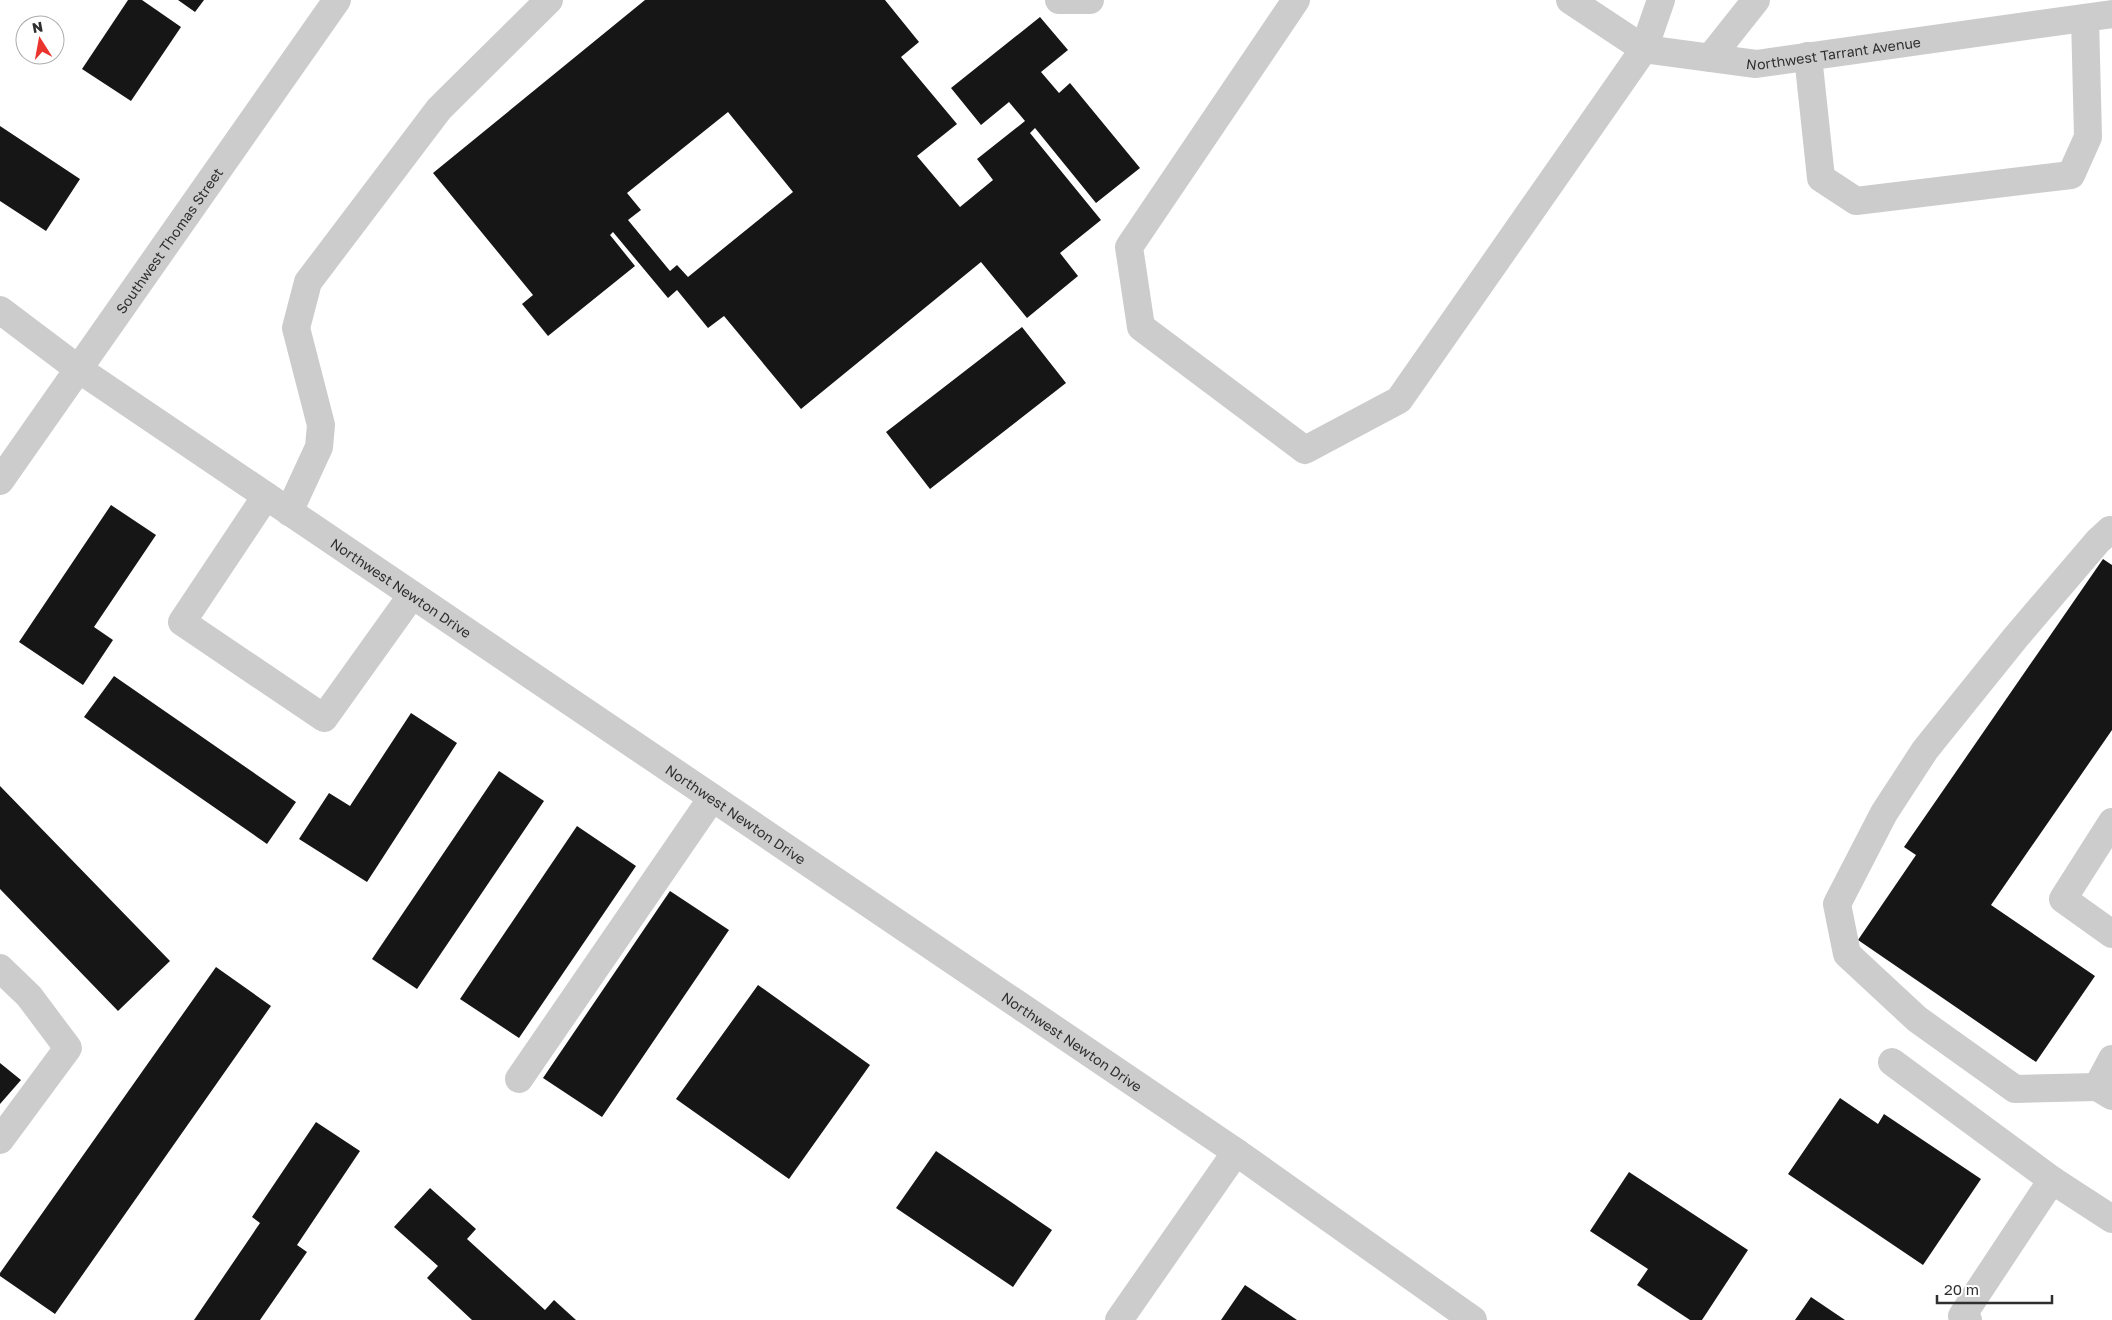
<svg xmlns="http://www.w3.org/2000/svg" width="2112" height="1320" font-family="'Golos Text',sans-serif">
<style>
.building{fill:#161616;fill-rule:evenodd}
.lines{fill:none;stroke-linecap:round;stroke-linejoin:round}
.minor{stroke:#ccc;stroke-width:28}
.labels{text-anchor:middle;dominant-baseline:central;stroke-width:5;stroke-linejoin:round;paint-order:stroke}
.street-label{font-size:14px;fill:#2f2f2f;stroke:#fff}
</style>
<rect width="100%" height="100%" fill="#fff"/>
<path class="building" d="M128,0H142L181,27L131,101L82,69Z
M178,0H204L195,12Z
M645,0H885L919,42L901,57L957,124L917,156L960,207L993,180L977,159L1025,121L1009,102L981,125L951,88L1040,17L1068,50L1041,72L1059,93L1070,83L1140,168L1096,203L1035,128L1030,133L1101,220L1060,253L1078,276L1027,318L981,262L801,409L724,316L708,328L677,290L668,298L613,232L610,235L635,266L548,336L522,304L533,295L433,173ZM728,112L793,192L688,277L677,265L670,271L628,220L641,210L627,193Z
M0,126L80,179L46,231L0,201Z
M1022,327L1066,383L930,489L886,432Z
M111,505L156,535L94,627L113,640L83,685L19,642Z
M2103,559L2112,565V730L1991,905L2095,976L2036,1062L1858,940L1916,855L1904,847Z
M114,676L296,802L267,844L84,717Z
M411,713L457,743L367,882L299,839L329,793L350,806Z
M499,771L544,801L417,989L372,959Z
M0,786L170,961L118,1011L0,889Z
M577,826L636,866L519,1038L460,999Z
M670,891L729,930L602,1117L543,1078Z
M216,967L271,1006L55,1314L0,1276V1273Z
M758,985L870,1065L789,1179L676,1099Z
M0,1063L21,1080L0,1104Z
M1840,1098L1878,1124L1884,1114L1981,1179L1923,1265L1788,1174Z
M316,1122L360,1151L297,1245L307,1252L260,1320H194L260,1223L252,1217Z
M936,1151L1052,1230L1013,1287L896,1208Z
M1629,1172L1748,1250L1702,1320H1690L1637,1285L1648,1269L1590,1231Z
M430,1188L476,1229L467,1239L545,1310L554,1300L576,1320H472L427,1278L438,1266L394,1227Z
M1245,1285L1297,1320H1221Z
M1811,1297L1845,1320H1795Z"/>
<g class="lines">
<g class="minor">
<path d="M1059,0H1090"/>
<path d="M1296,0L1129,247L1141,327L1305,450L1399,400L1644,49L1661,0"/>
<path id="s1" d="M1570,0L1644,49L1756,64L2112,14"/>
<path d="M1808,56L1821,178L1856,201L2071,175L2088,137L2085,18"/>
<path d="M1710,58L1756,0"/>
<path id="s2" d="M0,310L77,368L1236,1152L1473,1320"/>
<path id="s3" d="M0,481L337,0"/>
<path d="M266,496L182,622L324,718L412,595"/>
<path d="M289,512L319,447L321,425L296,328L308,282L439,109L549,0"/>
<path d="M2112,822L2063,899L2112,934"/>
<path d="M0,968L29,996L68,1048L0,1140"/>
<path d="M2112,1059L2097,1087L2112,1096"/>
<path d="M1892,1062L2052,1180L2112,1219"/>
<path d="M519,1079L712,798"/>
<path d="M2097,1087L2015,1089L1917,1019L1847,954L1837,904L1884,813L1925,750L2016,637L2098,541L2110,530L2112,532"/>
<path d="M1119,1320L1236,1152"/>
<path d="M1968,1320L1962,1316L2052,1180"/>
</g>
</g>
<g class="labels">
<g class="street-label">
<text stroke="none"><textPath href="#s1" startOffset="280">Northwest Tarrant Avenue</textPath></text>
<text stroke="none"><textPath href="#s3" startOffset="294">Southwest Thomas Street</textPath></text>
<text stroke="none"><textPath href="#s2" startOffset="488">Northwest Newton Drive</textPath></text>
<text stroke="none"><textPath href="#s2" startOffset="892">Northwest Newton Drive</textPath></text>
<text stroke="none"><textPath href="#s2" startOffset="1298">Northwest Newton Drive</textPath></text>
</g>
</g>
<g transform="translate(40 40) rotate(349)"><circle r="24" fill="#ffffff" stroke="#acacac"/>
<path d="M0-4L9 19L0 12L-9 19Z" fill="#e9352e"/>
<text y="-8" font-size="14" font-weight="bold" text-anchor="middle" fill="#2f2f2f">N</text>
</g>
<path d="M1937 1295v8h115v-8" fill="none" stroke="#2f2f2f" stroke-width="2.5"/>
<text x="1944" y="1295" font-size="15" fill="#2f2f2f" stroke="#ffffff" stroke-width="4" paint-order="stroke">20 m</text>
</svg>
